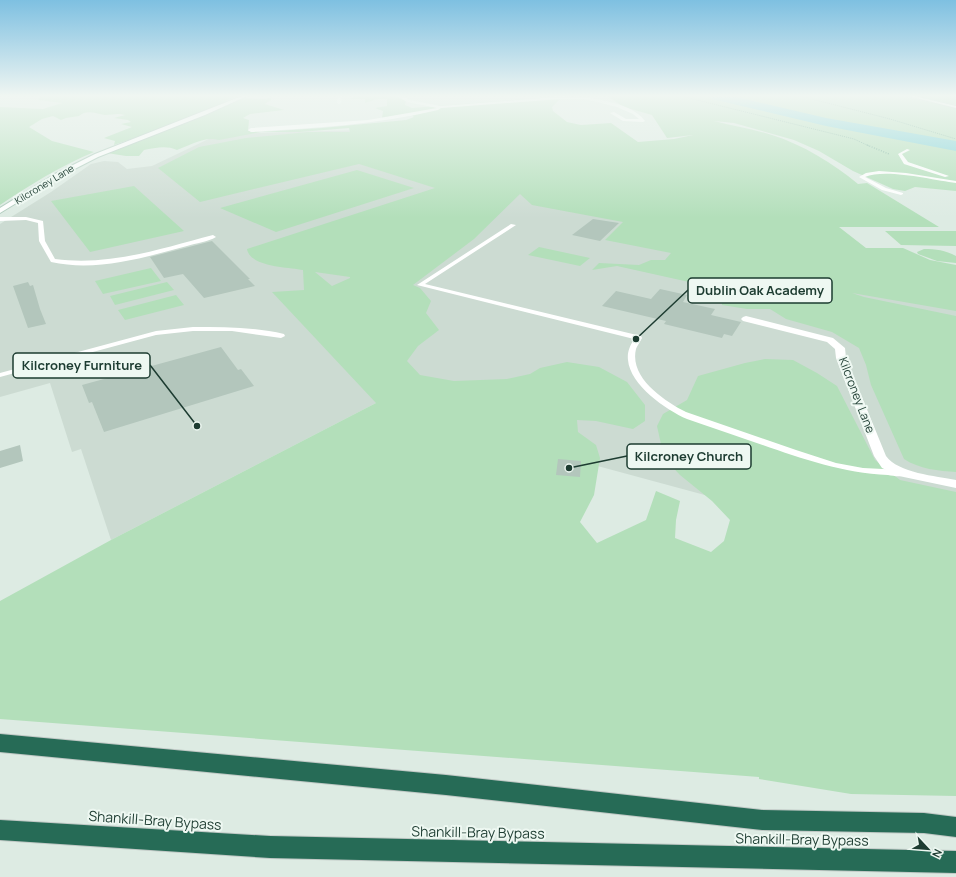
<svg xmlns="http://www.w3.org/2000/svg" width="956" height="877" font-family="Manrope,sans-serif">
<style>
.built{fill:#ccdbd2}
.green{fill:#b3dfba;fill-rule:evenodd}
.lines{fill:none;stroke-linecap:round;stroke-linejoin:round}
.river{fill:#7fd3d7;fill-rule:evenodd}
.building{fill:#b3c6bc}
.secondary-casing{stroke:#b0ccbe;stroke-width:2}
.highway-casing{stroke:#c0c8c5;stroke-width:2}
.path-far1{stroke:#7ab29b;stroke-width:1;stroke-dasharray:1 1;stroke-linecap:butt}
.path{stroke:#7ab29b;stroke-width:1.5;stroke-dasharray:1 1.5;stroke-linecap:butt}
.lane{fill:#fff;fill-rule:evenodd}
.street{fill:#fff;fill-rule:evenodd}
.secondary{fill:#fff;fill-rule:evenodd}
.highway{fill:#266b56;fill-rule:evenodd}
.labels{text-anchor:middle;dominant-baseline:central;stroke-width:4;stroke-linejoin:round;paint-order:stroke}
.far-street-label{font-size:10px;fill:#1d3c31;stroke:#eef8f2}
.street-label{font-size:12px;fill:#1d3c31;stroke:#eef8f2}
.near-street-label{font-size:14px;fill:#1d3c31;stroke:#eef8f2}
.leader{fill:none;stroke:#1d3c31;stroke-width:1.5}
.callout-dot{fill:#1d3c31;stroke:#eef8f2;stroke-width:1.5}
.callout{fill:#eef8f2;stroke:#1d3c31;stroke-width:1.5}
.callout-label{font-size:13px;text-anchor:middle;font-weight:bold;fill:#1d3c31}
</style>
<rect width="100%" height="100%" fill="#ddebe3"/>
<path class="built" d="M363,130L956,309V563L409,415L376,403L111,540L81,449L72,452L50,383L0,397V224L51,192L91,164L104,161L118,162L127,169L152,166L219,134Z"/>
<path class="green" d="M41,96H237L186,120L114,145L115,141L104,138L132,127L121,124L131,122L128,120L114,118L125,115C118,113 112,115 105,115C96,114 87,109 79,116L66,118L61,120L53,116L42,119L29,127L52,141L94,152C60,166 30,185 0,205V107L43,109L62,103L38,100Z
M356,96H396L406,101L405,105L412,108L552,97L559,100L552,107L553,111L567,122L581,125L611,123L638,142L674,139L693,135L667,138L652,115L624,107L607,96H902L956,108V191L915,187L905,191L893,189L853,171L819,151L794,140L734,123L714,121C733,126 753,129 772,135C803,145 833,163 858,184L867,183L939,227H839L866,248H903L930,260L956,265V311L852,293L864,297L956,316V472C939,471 919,469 904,459L871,385L866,365L859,348L832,332L786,319L770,309H747L722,305L721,298L734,292L724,285L707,286L617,266L592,270L599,263L639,265L651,260H665L671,253L605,240L623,222L532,205L520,194L474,239L413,285L420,288L431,301L426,313L439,330L418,346L407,361L420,375L454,381L507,379L530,374L540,368L567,362L599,367L627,382L645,405V421L633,429L596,421L577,420L578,432L596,445L600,458L594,495L580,522L597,543L646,520L656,491L680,501L676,520L675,538L711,552L724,541L730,520L712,501L680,475L664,458L657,426L663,414L687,400L698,376L745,363L765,359L793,360L817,373L837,386L875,460L900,480L956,492V796L851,794L759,779V777L0,719V601L111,540L376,403L272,292L304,290L303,270C287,267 250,267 247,249L435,188L359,164L200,202L158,168L199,147L246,138L308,132H350L349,128L300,132H261L219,140C204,136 191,145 177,150C166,145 155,148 144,150L139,156H126L107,153L209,114L242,98L265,99L272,97L271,100L265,104L284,110L250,114L243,118L249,120L248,131L261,132L322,128L406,120L414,117L411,114L382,118L383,111L375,108L387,106V99H377L365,103V99H349ZM315,272L350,277V278L332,286Z
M915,96H956V105L919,97Z
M357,170L414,188L276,232L220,208Z
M134,186L184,231L90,252L51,201Z
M885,231H956V246L901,245Z
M539,247L590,258L580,266L528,255Z
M924,249C936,249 945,250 956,256V263L937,261L918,254L917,252Z
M151,268L161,281L103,294L95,281Z
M167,282L174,290L115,305L110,296Z
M176,295L184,305L125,320L118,310Z"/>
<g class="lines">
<path class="river" d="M710,96H732L826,118L956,141V151L826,126L712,99Z"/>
</g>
<path class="building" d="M593,219L619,223L600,241L572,235Z
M212,241L250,279H248L255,286L204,298L183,274L164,278L150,257Z
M28,282L30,286L33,285L40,309L46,324L28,328L13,286Z
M660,289L687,295L683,302L715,309L711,315L741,322L732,336L724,334L722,338L664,324L666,321L602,306L616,291L651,299Z
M221,347L238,370L241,369L254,386L104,432L92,402L89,403L82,385Z
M20,445L23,461L0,468V451Z
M558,459L581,461L580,477L556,475Z"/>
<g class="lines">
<defs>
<path id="secondary" d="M242,96H247L205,115L98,157L59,177L0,213V208L55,174L95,154Z
M908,96H914L956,106V108Z"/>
<path id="highway" d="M0,734L446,775L762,810L924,813L956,817V837L924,833L762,830L446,795L0,752Z
M0,820L270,836L956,851V873L270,858L0,840Z"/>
</defs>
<use href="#secondary" class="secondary-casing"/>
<use href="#highway" class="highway-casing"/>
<path class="path-far1" d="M681,96L854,139L869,146
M800,96L890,119L956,139"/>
<path class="path" d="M867,145L889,154"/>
<path class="lane" d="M907,149L910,150L902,154L908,162L949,176L945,177L904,164L898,154Z
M879,171L906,173L956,181V183C933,180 885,168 865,177L886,188L903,193V194L901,195L882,190L859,177L866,173Z
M0,217H26L43,221L45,241L55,259C110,266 160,249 213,235L216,237C208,242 196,243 187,246C143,258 96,272 51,262L39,241L38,223L26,220L0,221Z
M511,224L516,225L425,284L641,336L642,338C640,342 637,346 636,349C629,378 665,401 686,412L796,450L836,463L863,468L903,470L908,473C904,478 894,476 888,475C837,473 792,455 745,439C726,432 706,426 687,419C666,410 630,385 628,360C627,352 630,346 634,339L417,285Z
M193,327C223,327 254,327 284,334L285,336L281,338L232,331H193L156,335L0,377V373L156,331Z"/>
<path class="street" d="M338,96H342L341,103L339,104L337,103Z
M397,96H401L410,100L440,106L555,97L554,96C579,96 629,99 645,121L643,122L623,121L610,113L614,112L626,119H639L633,114L617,107L585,99H560L441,108L438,110C376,125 314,128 251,132L248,130L251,128L368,120L437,108L407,102Z
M746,316L833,338L845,348L846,358L886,456C898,473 936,476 956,480V488L899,476L882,468L874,456L836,358L835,349L827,342L743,321L741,319L743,317Z"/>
<use href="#secondary" class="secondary"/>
<use href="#highway" class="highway"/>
</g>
<linearGradient id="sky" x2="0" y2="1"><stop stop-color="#7ec0e1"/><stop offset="0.44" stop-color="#f0f6f2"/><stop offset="1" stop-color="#f0f6f2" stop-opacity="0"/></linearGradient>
<rect width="956" height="218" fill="url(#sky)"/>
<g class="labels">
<g class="far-street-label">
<text transform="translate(44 184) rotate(-31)">Kilcroney Lane</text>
</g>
<g class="street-label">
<text transform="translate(857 395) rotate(69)">Kilcroney Lane</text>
</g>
<g class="near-street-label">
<text transform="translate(155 820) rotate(4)">Shankill-Bray Bypass</text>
<text transform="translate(478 832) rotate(1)">Shankill-Bray Bypass</text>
<text transform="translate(802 839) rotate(1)">Shankill-Bray Bypass</text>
</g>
</g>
<path class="leader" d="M636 339L688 290M197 426L150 365M569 468L627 456"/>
<g class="callout-dot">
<circle cx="636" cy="339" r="4"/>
<circle cx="197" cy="426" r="4"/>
<circle cx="569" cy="468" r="4"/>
</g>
<g class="callout">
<rect x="688" y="278" width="144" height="25" rx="4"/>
<rect x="13" y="353" width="137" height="25" rx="4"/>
<rect x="627" y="444" width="124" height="25" rx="4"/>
</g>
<g class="callout-label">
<text x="760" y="295">Dublin Oak Academy</text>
<text x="82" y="370">Kilcroney Furniture</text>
<text x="689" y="461">Kilcroney Church</text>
</g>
<g transform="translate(928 849) rotate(116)" stroke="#eef8f2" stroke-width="3" paint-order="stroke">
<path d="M0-3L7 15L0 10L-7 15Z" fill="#1d3c31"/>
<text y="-6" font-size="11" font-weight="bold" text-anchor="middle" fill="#1d3c31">N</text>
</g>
</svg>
